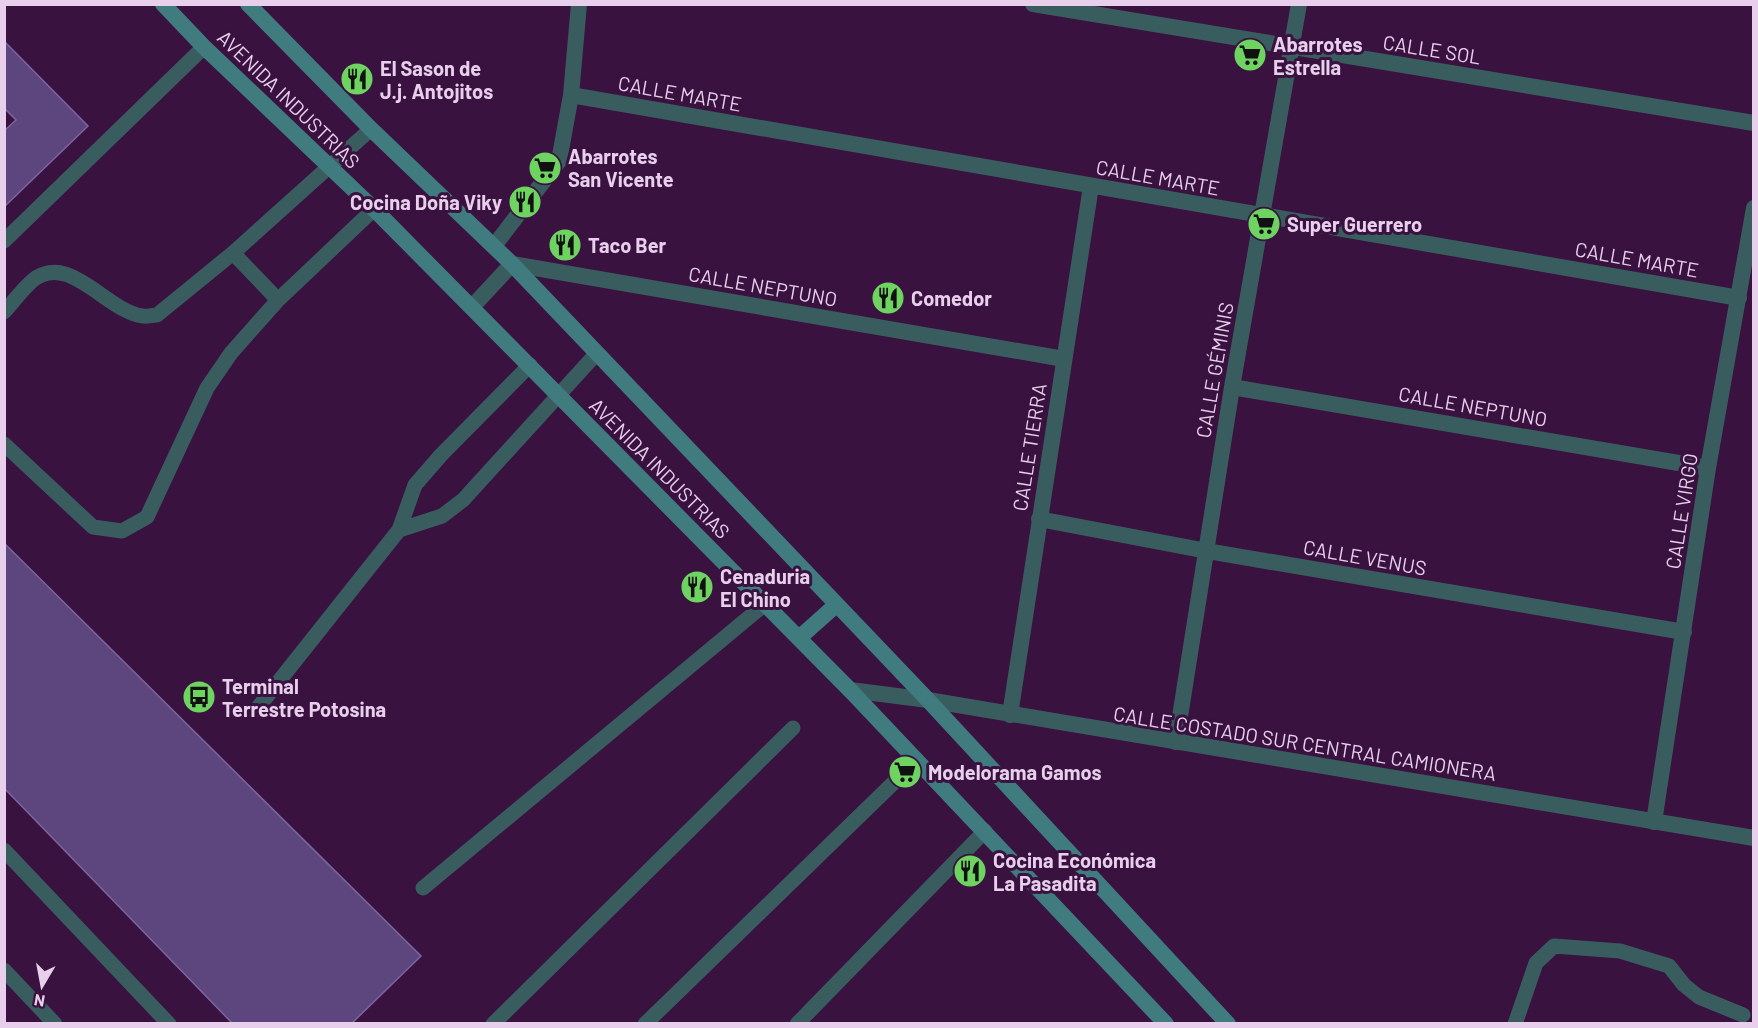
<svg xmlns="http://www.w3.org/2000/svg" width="1758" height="1028" font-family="Barlow,sans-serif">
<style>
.building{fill:#5c467d;stroke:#7c65a0;stroke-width:1.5}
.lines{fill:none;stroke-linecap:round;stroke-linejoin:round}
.service{stroke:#395d5f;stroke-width:15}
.minor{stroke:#395d5f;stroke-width:16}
.tertiary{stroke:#395d5f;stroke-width:16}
.secondary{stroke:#3f7b7f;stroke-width:16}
.labels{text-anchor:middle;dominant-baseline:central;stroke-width:6;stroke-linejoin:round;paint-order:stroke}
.poi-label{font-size:20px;font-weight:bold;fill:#e8d0ec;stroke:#391240;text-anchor:start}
.street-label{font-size:20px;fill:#e8d0ec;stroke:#391240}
</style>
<rect width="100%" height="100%" fill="#391240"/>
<path class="building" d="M4,41L88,126L4,207V131L16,120L4,108Z
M4,543L421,956L351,1024H233L4,788Z"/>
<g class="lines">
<path class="service" d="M4,241L204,47
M233,253L278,300
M4,312C13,302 22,290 32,281C68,250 107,312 143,316C147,317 152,315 157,315L233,253L371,129
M4,444L93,527L122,531L147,517L207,388L231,353L278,300L374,209
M399,530L442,516L463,500L597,353
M256,710L399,530L415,485L441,455L530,365
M4,850L169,1024
M423,888L765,604
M4,970L55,1024
M493,1024L793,728
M645,1024L917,760
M797,1024L985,831
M1515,1024L1536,963L1554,946L1620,951L1669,966L1684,985L1699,997L1743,1015"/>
<path class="minor" d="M1033,4L1754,123
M571,95L1739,298
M494,246L559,161L571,95L579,4
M472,307L512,264L1064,359
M1232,387L1708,468
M1039,519L1207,551L1684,632
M1010,715L1091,186
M1176,742L1232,387L1299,4
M1654,822L1708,468L1754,208"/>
<path class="tertiary" d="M850,690L928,700L1754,838"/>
<path class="secondary" d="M163,4L204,47L374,209L850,690L1166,1024
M248,4L371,129L512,264L928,700L1228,1024
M799,638L836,605"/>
</g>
<defs>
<symbol id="supermarket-disc" viewBox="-11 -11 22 22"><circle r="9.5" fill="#6ed360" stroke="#391240"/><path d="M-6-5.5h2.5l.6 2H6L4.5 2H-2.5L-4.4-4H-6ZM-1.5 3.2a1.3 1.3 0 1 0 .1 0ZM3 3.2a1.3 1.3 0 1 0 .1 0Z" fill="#111"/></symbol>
<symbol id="restaurant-disc" viewBox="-11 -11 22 22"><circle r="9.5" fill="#6ed360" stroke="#391240"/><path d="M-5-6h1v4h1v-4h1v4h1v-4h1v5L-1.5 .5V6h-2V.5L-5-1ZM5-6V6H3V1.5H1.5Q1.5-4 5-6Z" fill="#111"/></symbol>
<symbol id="bus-disc" viewBox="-11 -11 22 22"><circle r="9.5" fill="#6ed360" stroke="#391240"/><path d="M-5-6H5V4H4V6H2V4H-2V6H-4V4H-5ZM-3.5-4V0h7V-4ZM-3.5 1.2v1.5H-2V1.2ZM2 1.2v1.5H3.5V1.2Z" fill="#111"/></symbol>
</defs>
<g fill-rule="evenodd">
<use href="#supermarket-disc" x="1231" y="36" width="38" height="38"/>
<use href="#restaurant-disc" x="338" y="60" width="38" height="38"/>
<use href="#supermarket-disc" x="526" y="149" width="38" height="38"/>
<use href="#restaurant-disc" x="506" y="183" width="38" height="38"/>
<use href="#supermarket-disc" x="1245" y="205" width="38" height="38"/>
<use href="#restaurant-disc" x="546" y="226" width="38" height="38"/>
<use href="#restaurant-disc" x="869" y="279" width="38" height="38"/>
<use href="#restaurant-disc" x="678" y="568" width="38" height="38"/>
<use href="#bus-disc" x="180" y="678" width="38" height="38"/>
<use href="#supermarket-disc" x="886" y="753" width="38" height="38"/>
<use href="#restaurant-disc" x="951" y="852" width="38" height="38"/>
</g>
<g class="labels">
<g class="poi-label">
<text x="1273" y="44">Abarrotes<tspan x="1273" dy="23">Estrella</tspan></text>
<text x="380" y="68">El Sason de<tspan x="380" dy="23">J.j. Antojitos</tspan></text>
<text x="568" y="156">Abarrotes<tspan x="568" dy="23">San Vicente</tspan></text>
<text x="502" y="202" text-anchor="end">Cocina Doña Viky</text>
<text x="1287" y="224">Super Guerrero</text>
<text x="588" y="245">Taco Ber</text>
<text x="911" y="298">Comedor</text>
<text x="720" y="576">Cenaduria<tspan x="720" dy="23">El Chino</tspan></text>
<text x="222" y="686">Terminal<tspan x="222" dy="23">Terrestre Potosina</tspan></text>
<text x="928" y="772">Modelorama Gamos</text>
<text x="993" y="860">Cocina Económica<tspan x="993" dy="23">La Pasadita</tspan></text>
</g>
<g class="street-label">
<text transform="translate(1432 49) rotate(9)">CALLE SOL</text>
<text transform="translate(680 93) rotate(10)">CALLE MARTE</text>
<text transform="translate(289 99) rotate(44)">AVENIDA INDUSTRIAS</text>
<text transform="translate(1158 177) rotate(10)">CALLE MARTE</text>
<text transform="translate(1637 259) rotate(10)">CALLE MARTE</text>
<text transform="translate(763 286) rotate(10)">CALLE NEPTUNO</text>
<text transform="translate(1214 370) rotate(-80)">CALLE GÉMINIS</text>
<text transform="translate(1473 406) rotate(10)">CALLE NEPTUNO</text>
<text transform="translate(1029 447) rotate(-81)">CALLE TIERRA</text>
<text transform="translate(660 468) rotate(45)">AVENIDA INDUSTRIAS</text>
<text transform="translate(1681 511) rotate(-81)">CALLE VIRGO</text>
<text transform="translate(1365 557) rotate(10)">CALLE VENUS</text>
<text transform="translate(1305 743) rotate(9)">CALLE COSTADO SUR CENTRAL CAMIONERA</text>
</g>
</g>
<rect width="1758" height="1028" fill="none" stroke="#e8d0ec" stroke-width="12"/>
<g transform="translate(42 986) rotate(190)" stroke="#391240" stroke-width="4.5" paint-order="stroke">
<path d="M0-4.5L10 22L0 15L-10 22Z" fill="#e8d0ec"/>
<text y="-9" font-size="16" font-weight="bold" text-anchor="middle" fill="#e8d0ec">N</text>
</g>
</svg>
